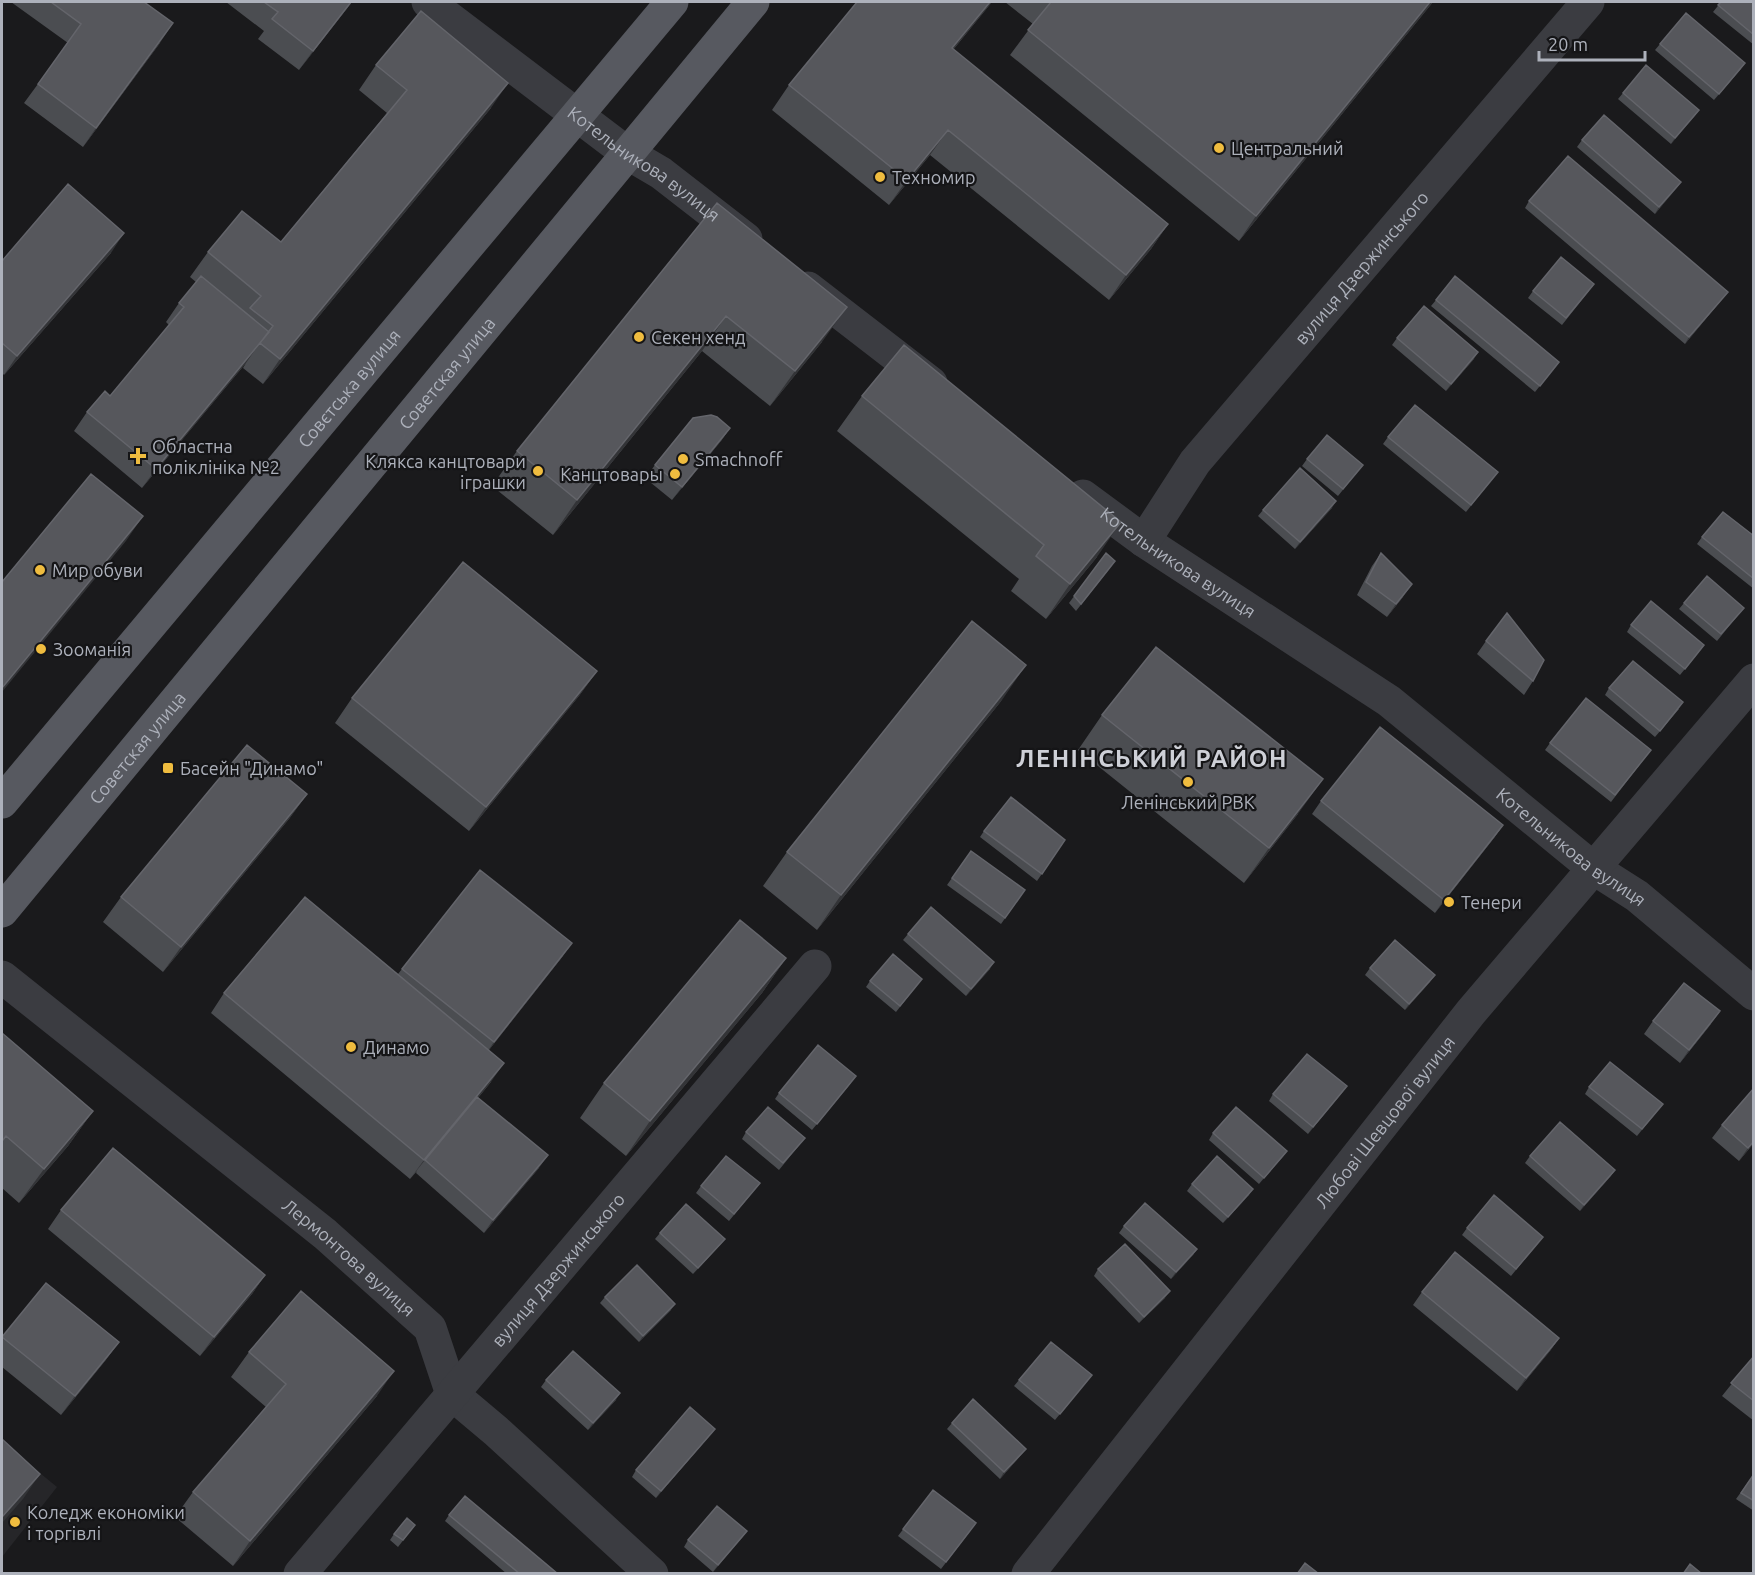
<svg xmlns="http://www.w3.org/2000/svg" width="1755" height="1575" font-family="Ubuntu,sans-serif">
<style>
.built{fill:#262629}
.lines{fill:none;stroke-linecap:round;stroke-linejoin:round}
.minor{stroke:#3b3c41;stroke-width:33}
.primary{stroke:#575960;stroke-width:33}
.wall{fill:#4b4d51}
.shaded-wall{fill:#333437}
.building{fill:#56575c;stroke:#64656b;stroke-width:1.5}
.poi-dot{fill:#efbc3f;stroke:#151517;stroke-width:2}
.labels{text-anchor:middle;dominant-baseline:central;stroke-width:4.5;stroke-linejoin:round;paint-order:stroke}
.poi-label{font-size:18px;fill:#adb1bb;stroke:#151517;text-anchor:start}
.street-label{font-size:18px;fill:#adb1bb;stroke:#151517}
.district-label{font-size:24px;font-weight:bold;letter-spacing:1.5px;fill:#ced0d7;stroke:#151517}
</style>
<rect width="100%" height="100%" fill="#1a1a1c"/>
<path class="built" d="M2,1442L57,1487L2,1557Z"/>
<g class="lines">
<g class="minor">
<path id="s1" d="M428,2L627,153L661,173L746,239"/>
<path d="M808,288L931,383"/>
<path id="s2" d="M1083,496L1144,541L1389,701L1593,868L1637,896L1754,994"/>
<path id="s3" d="M1144,541L1195,462L1588,2"/>
<path id="s4" d="M2,977L325,1234L430,1328L452,1394L496,1431L652,1574"/>
<path id="s5" d="M300,1574L815,966"/>
<path id="s6" d="M1028,1574L1471,1012L1754,680"/>
</g>
<g class="primary">
<path id="s7" d="M2,802L672,2"/>
<path id="s8" d="M2,911L753,2"/>
</g>
</g>
<path class="wall" d="M11,2H144L160,43L83,147L24,103L68,43Z
M226,2H352L299,70L258,39L264,31Z
M992,2L953,50L1168,224L1151,249L1109,300L930,155L889,205L772,110L789,85Z
M1005,2H1433L1239,241L1010,55L1033,24Z
M1721,2H1754V45L1713,12Z
M1660,44L1741,69L1714,100L1655,50Z
M376,65L491,108L263,384L243,368L246,363L142,488L74,431L87,412L110,396L169,325L166,322L179,303L196,282L190,277L208,252L281,242L387,113L359,90Z
M1623,93L1699,110L1671,144L1618,99Z
M1582,140L1681,182L1655,214L1577,147Z
M1529,201L1723,298L1685,344L1525,208Z
M717,203L822,342L770,406L702,351L553,535L492,486L517,451Z
M111,253L4,375L2,373V261Z
M1533,291H1589L1562,325L1528,298Z
M1436,300L1559,362L1535,392L1431,306Z
M1397,338L1474,359L1446,391L1392,345Z
M862,396L1097,557L1046,619L1011,591L1019,579L837,431Z
M730,428L721,441L672,500L645,478L655,465Z
M1388,437L1498,472L1466,512L1383,444Z
M1307,459L1358,471L1338,496L1302,466Z
M1332,508L1295,549L1258,516L1263,510Z
M1754,536V589L1697,544L1702,537Z
M1106,553L1110,568L1076,611L1069,603Z
M1381,553L1403,597L1387,617L1357,595L1372,566Z
M1684,603L1739,614L1717,641L1679,609Z
M1631,625L1699,652L1680,675L1627,632Z
M1486,641L1533,681L1524,695L1477,654Z
M597,671L579,696L469,831L335,723L352,698Z
M1609,688L1679,709L1655,737L1605,695Z
M1002,700L817,930L763,886L787,852Z
M1102,715L1298,814L1244,883L1078,750Z
M1550,743L1651,750L1611,802L1545,750Z
M307,794L289,819L163,972L103,922L121,897Z
M1321,801L1503,825L1494,838L1435,913L1312,814Z
M984,831L1065,840L1037,881L980,837Z
M971,851L1025,890L1001,924L947,885Z
M908,934L990,969L966,996L903,940Z
M563,956L489,1050L491,1082L478,1098L539,1168L484,1233L416,1173L417,1171L410,1179L211,1013L224,993L398,974L402,969Z
M786,958L762,993L626,1156L580,1118L604,1083Z
M1370,968L1430,982L1405,1010L1365,975Z
M922,979L896,1012L866,987L870,981Z
M1653,1021L1711,1024L1680,1063L1644,1034Z
M2,1033L93,1111L68,1146L19,1203L2,1188Z
M851,1083L812,1130L775,1099L779,1093Z
M1347,1086L1308,1134L1269,1101L1273,1094Z
M1589,1087L1663,1104L1637,1136L1585,1094Z
M1754,1088V1143L1739,1161L1712,1138L1722,1125Z
M746,1132L805,1138L779,1170L742,1139Z
M1213,1133L1287,1151L1259,1184L1209,1140Z
M1530,1156L1615,1170L1610,1177L1580,1211L1525,1163Z
M760,1183L729,1221L696,1193L701,1186Z
M1192,1184L1249,1195L1223,1223L1187,1191Z
M61,1210L265,1275L252,1294L200,1356L48,1229Z
M1124,1226L1197,1249L1193,1255L1171,1279L1119,1233Z
M1467,1228L1538,1243L1511,1276L1462,1235Z
M660,1233L725,1239L720,1245L693,1274L655,1239Z
M1098,1269L1165,1298L1139,1323L1094,1276Z
M46,1283L119,1342L105,1361L61,1415L2,1367V1338Z
M1422,1292L1559,1338L1550,1351L1517,1391L1413,1305Z
M605,1297L671,1310L639,1342L600,1303Z
M249,1352L377,1396L233,1566L175,1517L193,1492L266,1407L231,1377Z
M1754,1356V1421L1722,1396Z
M1092,1375L1055,1420L1014,1386L1019,1380Z
M546,1380L616,1400L588,1430L541,1387Z
M952,1423L1021,1455L1000,1479L947,1429Z
M715,1429L710,1435L656,1498L632,1477L636,1470Z
M1754,1474V1511L1736,1499Z
M933,1490L971,1530L941,1569L898,1536Z
M449,1515L558,1574H507L445,1521Z
M415,1525L398,1547L390,1540L394,1534Z
M747,1531L713,1572L684,1547L688,1540Z"/>
<path class="shaded-wall" d="M351,2H352L299,70L313,51Z
M990,2H992L934,73L952,48Z
M1430,2H1433L1239,241L1256,216Z
M173,23L160,43L83,147L96,128Z
M1745,63L1741,69L1714,100L1719,94Z
M508,83L491,108L263,384L280,359Z
M1699,110L1694,117L1671,144L1675,138Z
M948,130L930,155L889,205L907,180Z
M1681,182L1676,189L1655,214L1659,207Z
M1168,224L1151,249L1109,300L1126,275Z
M124,233L111,253L4,375L17,356Z
M1728,292L1723,298L1685,344L1689,337Z
M847,307L822,342L770,406L795,371Z
M726,316L702,351L553,535L577,500Z
M259,344L246,363L142,488L156,469Z
M1478,352L1474,359L1446,391L1451,384Z
M730,428L721,441L672,500L682,487Z
M1336,501L1332,508L1295,549L1300,542Z
M143,516L126,541L2,692V688Z
M1121,522L1097,557L1046,619L1070,584Z
M1412,584L1403,597L1387,617L1396,604Z
M1026,665L1002,700L817,930L841,895Z
M597,671L579,696L469,831L486,807Z
M1323,779L1298,814L1244,883L1269,848Z
M307,794L289,819L163,972L181,947Z
M1503,825L1494,838L1435,913L1444,900Z
M572,943L563,956L485,1055L494,1042Z
M786,958L762,993L626,1156L650,1121Z
M994,962L990,969L966,996L971,989Z
M1435,975L1430,982L1405,1010L1409,1004Z
M1720,1011L1711,1024L1680,1063L1689,1050Z
M504,1063L491,1082L426,1161L425,1160L410,1179L424,1160Z
M1347,1086L1342,1093L1308,1134L1313,1127Z
M93,1111L68,1146L19,1203L44,1169Z
M1754,1141V1143L1739,1161L1748,1148Z
M1287,1151L1282,1158L1259,1184L1264,1178Z
M548,1155L539,1168L484,1233L493,1220Z
M1615,1170L1610,1177L1580,1211L1584,1205Z
M1253,1189L1249,1195L1223,1223L1228,1217Z
M1197,1249L1193,1255L1171,1279L1176,1272Z
M265,1275L252,1294L200,1356L214,1337Z
M1170,1291L1165,1298L1139,1323L1144,1317Z
M675,1304L671,1310L639,1342L643,1336Z
M1559,1338L1550,1351L1517,1391L1526,1378Z
M119,1342L105,1361L61,1415L75,1396Z
M394,1371L377,1396L233,1566L250,1541Z
M620,1393L616,1400L588,1430L593,1423Z
M715,1429L710,1435L656,1498L661,1491Z
M1026,1449L1021,1455L1000,1479L1004,1472Z
M40,1474L23,1499L2,1523V1517Z
M747,1531L742,1538L713,1572L718,1565Z"/>
<path class="building" d="M51,2H144L173,23L96,128L38,84L81,24Z
M264,2H351L313,51L272,19L278,12Z
M857,2H990L952,48L1168,224L1126,275L948,130L907,180L789,85Z
M1051,2H1430L1256,216L1028,30Z
M1721,2H1754V35L1718,5Z
M421,11L508,83L280,359L260,343L273,326L250,308L261,296L208,252L242,211L281,242L407,90L376,65Z
M1686,13L1745,63L1719,94L1660,44Z
M1646,65L1699,110L1675,138L1623,93Z
M1604,115L1681,182L1659,207L1582,140Z
M1568,156L1728,292L1689,337L1529,201Z
M68,184L124,233L17,356L2,343V261Z
M717,203L847,307L795,371L726,316L577,500L517,451Z
M1561,257L1594,284L1566,318L1533,291Z
M201,276L269,332L156,469L87,412L105,391L110,396L184,307L179,303Z
M1455,276L1559,362L1540,386L1436,300Z
M1424,306L1478,352L1451,384L1397,338Z
M904,345L1121,522L1070,584L1036,556L1044,545L862,396Z
M1415,405L1498,472L1471,505L1388,437Z
M711,415L717,417L730,428L682,487L655,465L693,418Z
M1327,435L1363,465L1343,489L1307,459Z
M1300,468L1336,501L1300,542L1263,510Z
M91,474L143,516L2,688V582Z
M1723,512L1754,536V579L1702,537Z
M1106,553L1115,561L1081,604L1074,596Z
M1381,553L1412,584L1396,604L1366,582Z
M463,562L597,671L486,807L352,698Z
M1707,576L1744,608L1721,634L1684,603Z
M1651,601L1704,645L1685,669L1631,625Z
M1507,613L1544,660L1533,681L1486,641Z
M972,621L1026,665L841,895L787,852Z
M1156,647L1323,779L1269,848L1102,715Z
M1633,661L1683,702L1660,731L1609,688Z
M1586,698L1651,750L1615,795L1550,743Z
M1380,727L1503,825L1444,900L1321,801Z
M247,745L307,794L181,947L121,897Z
M1011,797L1065,840L1042,874L984,831Z
M971,851L1025,890L1005,918L952,878Z
M480,870L572,943L494,1042L402,969Z
M305,897L504,1063L424,1160L224,993Z
M931,907L994,962L971,989L908,934Z
M740,920L786,958L650,1121L604,1083Z
M1395,940L1435,975L1409,1004L1370,968Z
M893,954L922,979L900,1006L870,981Z
M1684,983L1720,1011L1689,1050L1653,1021Z
M2,1033L93,1111L44,1169L6,1136L2,1141Z
M818,1045L856,1076L817,1124L779,1093Z
M1307,1054L1347,1086L1313,1127L1273,1094Z
M1610,1062L1663,1104L1642,1129L1589,1087Z
M1754,1088V1141L1748,1148L1722,1125Z
M477,1097L548,1155L493,1220L425,1160Z
M768,1107L805,1138L783,1163L746,1132Z
M1236,1107L1287,1151L1264,1178L1213,1133Z
M1560,1122L1615,1170L1584,1205L1530,1156Z
M113,1148L265,1275L214,1337L61,1210Z
M726,1156L760,1183L734,1214L701,1186Z
M1217,1156L1253,1189L1228,1217L1192,1184Z
M1494,1195L1543,1237L1516,1269L1467,1228Z
M1145,1203L1197,1249L1176,1272L1124,1226Z
M686,1204L725,1239L698,1268L660,1233Z
M1125,1244L1170,1291L1144,1317L1098,1269Z
M1455,1252L1559,1338L1526,1378L1422,1292Z
M637,1265L675,1304L643,1336L605,1297Z
M46,1283L119,1342L75,1396L2,1337Z
M301,1291L394,1371L250,1541L193,1492L286,1384L249,1352Z
M1051,1342L1092,1375L1060,1414L1019,1380Z
M573,1351L620,1393L593,1423L546,1380Z
M1754,1356V1401L1731,1383Z
M973,1399L1026,1449L1004,1472L952,1423Z
M690,1407L715,1429L661,1491L636,1470Z
M2,1439L40,1474L2,1517Z
M1754,1474V1501L1741,1493Z
M933,1490L976,1523L946,1562L903,1529Z
M465,1496L558,1574H520L449,1515Z
M717,1506L747,1531L718,1565L688,1540Z
M407,1518L415,1525L403,1540L394,1534Z
M1305,1563L1319,1574H1297Z
M1690,1564L1702,1574H1683Z"/>
<g class="poi-dot">
<circle cx="1219" cy="148" r="6"/>
<circle cx="880" cy="177" r="6"/>
<circle cx="639" cy="337" r="6"/>
<path d="M135 447h6v6h6v6h-6v6h-6v-6h-6v-6h6z"/>
<circle cx="683" cy="459" r="6"/>
<circle cx="538" cy="471" r="6"/>
<circle cx="675" cy="474" r="6"/>
<circle cx="40" cy="570" r="6"/>
<circle cx="41" cy="649" r="6"/>
<rect x="162" y="762" width="12" height="12" rx="3"/>
<circle cx="1188" cy="782" r="6"/>
<circle cx="1449" cy="902" r="6"/>
<circle cx="351" cy="1047" r="6"/>
<circle cx="15" cy="1522" r="6"/>
</g>
<g class="labels">
<g class="poi-label">
<text x="1231" y="148">Центральний</text>
<text x="892" y="177">Техномир</text>
<text x="651" y="337">Секен хенд</text>
<text x="152" y="446">Областна<tspan x="152" dy="21">поліклініка №2</tspan></text>
<text x="695" y="459">Smachnoff</text>
<text x="526" y="461" text-anchor="end">Клякса канцтовари<tspan x="526" dy="21">іграшки</tspan></text>
<text x="663" y="474" text-anchor="end">Канцтовары</text>
<text x="52" y="570">Мир обуви</text>
<text x="53" y="649">Зооманія</text>
<text x="180" y="768">Басейн "Динамо"</text>
<text x="1188" y="802" text-anchor="middle">Ленінський РВК</text>
<text x="1461" y="902">Тенери</text>
<text x="363" y="1047">Динамо</text>
<text x="27" y="1512">Коледж економіки<tspan x="27" dy="21">і торгівлі</tspan></text>
</g>
<g class="street-label">
<text stroke="none"><textPath href="#s1" startOffset="270">Котельникова вулиця</textPath></text>
<text stroke="none"><textPath href="#s3" startOffset="350">вулиця Дзержинського</textPath></text>
<text stroke="none"><textPath href="#s8" startOffset="698">Советская улица</textPath></text>
<text stroke="none"><textPath href="#s7" startOffset="540">Совєтська вулиця</textPath></text>
<text stroke="none"><textPath href="#s2" startOffset="116">Котельникова вулиця</textPath></text>
<text stroke="none"><textPath href="#s8" startOffset="212">Советская улица</textPath></text>
<text stroke="none"><textPath href="#s2" startOffset="602">Котельникова вулиця</textPath></text>
<text stroke="none"><textPath href="#s6" startOffset="576">Любові Шевцової вулиця</textPath></text>
<text stroke="none"><textPath href="#s4" startOffset="446">Лермонтова вулиця</textPath></text>
<text stroke="none"><textPath href="#s5" startOffset="399">вулиця Дзержинського</textPath></text>
</g>
<g class="district-label">
<text x="1152" y="758">ЛЕНІНСЬКИЙ РАЙОН</text>
</g>
</g>
<rect width="1755" height="1575" fill="none" stroke="#adb1bb" stroke-width="6"/>
<path d="M1539 51v9h106v-9" fill="none" stroke="#adb1bb" stroke-width="3"/>
<text x="1548" y="51" font-size="18" fill="#adb1bb" stroke="#151517" stroke-width="4.5" paint-order="stroke">20 m</text>
</svg>
